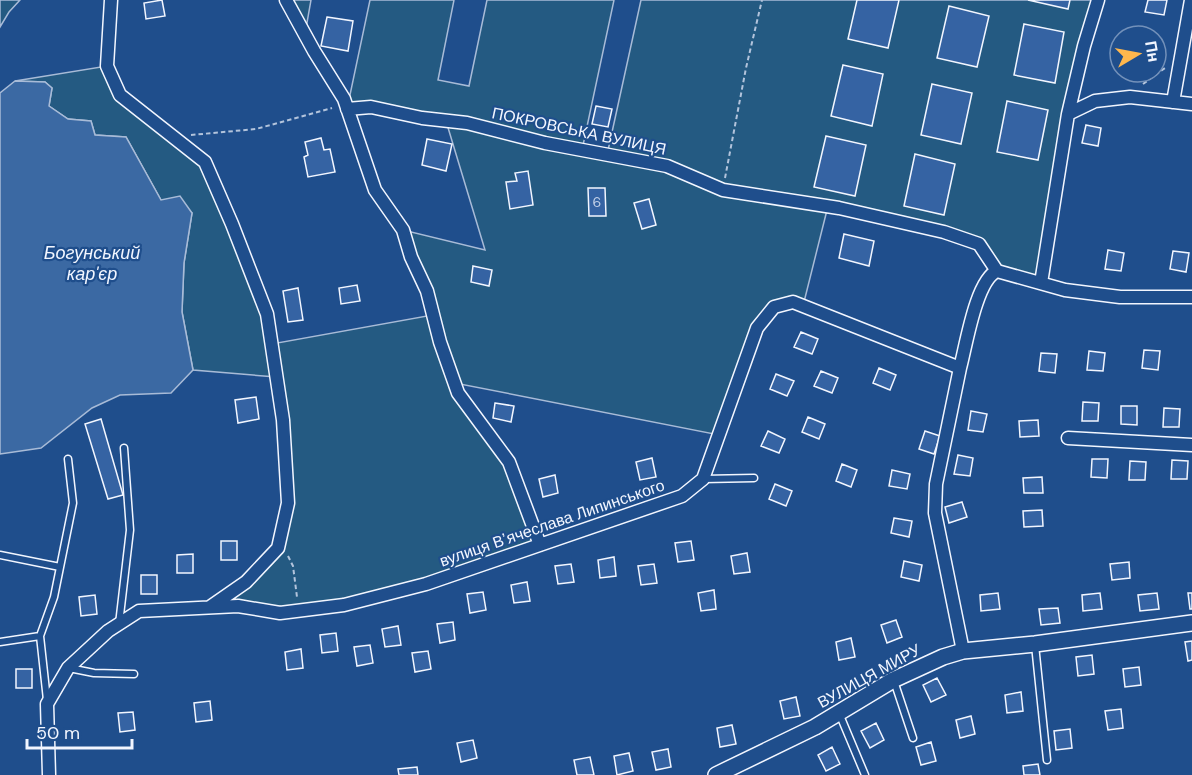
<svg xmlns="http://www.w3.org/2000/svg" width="1192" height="775" font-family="'DM Sans',sans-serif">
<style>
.green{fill:#245a82;stroke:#a8bbd7;stroke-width:1.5}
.water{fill:#3b69a3;stroke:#a8bbd7;stroke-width:1.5}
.building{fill:#3563a3;stroke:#f2f6ff;stroke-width:1.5}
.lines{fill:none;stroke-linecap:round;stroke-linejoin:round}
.service-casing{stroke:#f2f6ff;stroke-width:9}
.minor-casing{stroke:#f2f6ff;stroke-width:15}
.tertiary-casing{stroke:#f2f6ff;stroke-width:18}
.path{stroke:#b3c4dc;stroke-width:2;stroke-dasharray:4.5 3;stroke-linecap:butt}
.service{stroke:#1f4e8c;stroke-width:6}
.minor{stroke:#1f4e8c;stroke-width:12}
.tertiary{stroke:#1f4e8c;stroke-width:15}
.labels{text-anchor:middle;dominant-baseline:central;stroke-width:4.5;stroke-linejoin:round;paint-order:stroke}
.number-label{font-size:14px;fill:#c3d1e8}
.street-label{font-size:16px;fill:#f2f6ff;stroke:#1f4e8c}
.water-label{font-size:18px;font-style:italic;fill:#f2f6ff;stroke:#1f4e8c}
</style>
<rect width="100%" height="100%" fill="#1f4e8c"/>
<path class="green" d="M0,0H20L9,12L0,27Z
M286,0H311L305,34Z
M370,0H454L438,80L469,86L487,0H614L582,150L607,155L641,0H1098L1084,46L1041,283L997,271L979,244L828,206L803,306L774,307L757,328L719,435L455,383L509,462L540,545L426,584L280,613L209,607L278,548L288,503L276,377L193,370L182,312L184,263L192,213L161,200L126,137L95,135L91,121L68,119L49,106L52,88L45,82L15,81L107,66L120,95L205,162L272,344L433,315L403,230L485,250L446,121L347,109Z"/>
<path class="water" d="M15,81L45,82L52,88L49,106L68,119L91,121L95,135L126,137L161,200L180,196L192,213L184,263L182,312L193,370L171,393L120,395L92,408L41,448L0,454V93Z"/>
<path class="building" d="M162,0L165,16L146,19L144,3Z
M857,0H899L888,48L848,39Z
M1028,0H1070L1068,9Z
M1148,0H1167L1164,15L1145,12Z
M949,6L989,16L977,67L937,58Z
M327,17L353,21L348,51L321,46Z
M1024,24L1064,32L1055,83L1014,75Z
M843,65L883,74L872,126L831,116Z
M932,84L972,93L961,144L921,135Z
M1007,101L1048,110L1038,160L997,152Z
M596,106L612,109L608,127L592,124Z
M1086,125L1101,128L1098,146L1082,143Z
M826,136L866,145L855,196L814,187Z
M321,138L324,150L330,149L335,172L308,177L304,157L308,155L305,142Z
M427,139L452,144L446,171L422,165Z
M915,154L955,164L944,215L904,206Z
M528,171L533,205L510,209L506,182L517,181L515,173Z
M588,188H605L606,216H589Z
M649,199L656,225L642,229L634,203Z
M844,234L874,241L869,266L839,258Z
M1108,250L1124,253L1121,271L1105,269Z
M1173,251L1189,253L1186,272L1170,269Z
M473,266L492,270L489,286L471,282Z
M357,285L360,301L341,304L339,288Z
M298,288L303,320L288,322L283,291Z
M801,332L818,339L812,354L794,347Z
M1144,350L1160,351L1158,370L1142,368Z
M1089,351L1105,353L1103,371L1087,370Z
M1041,353L1057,354L1055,373L1039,371Z
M879,368L896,375L890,390L873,383Z
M821,371L838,378L832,393L814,386Z
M776,374L794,381L787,396L770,389Z
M256,397L259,419L238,423L235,400Z
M1083,402L1099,403L1098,421H1082Z
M495,403L514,406L511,422L493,418Z
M1121,406H1137V425L1121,424Z
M1164,408L1180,409L1179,427H1163Z
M971,411L987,414L983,432L968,430Z
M808,417L825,424L819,439L802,432Z
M101,419L123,495L108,499L85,424Z
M1038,420L1039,436L1020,437L1019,421Z
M768,431L785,439L779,453L761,446Z
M925,431L940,436L934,454L919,449Z
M958,455L973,458L970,476L954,474Z
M652,458L656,477L640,480L636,462Z
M1092,459H1108L1107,478L1091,477Z
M1172,460L1188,461L1187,479H1171Z
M1130,461L1146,462L1145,480H1129Z
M842,464L857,470L851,487L836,481Z
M892,470L910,474L907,489L889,486Z
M555,475L558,493L543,497L539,479Z
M1042,477L1043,493H1024L1023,478Z
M775,484L792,491L786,506L769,499Z
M962,502L967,517L949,523L945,507Z
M1042,510L1043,526L1024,527L1023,511Z
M894,518L912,521L909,537L891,533Z
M221,541H237V560H221Z
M691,541L694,560L678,562L675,543Z
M747,553L750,572L734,574L731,556Z
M193,554V573H177V555Z
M614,557L616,576L600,578L598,560Z
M904,561L922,565L919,581L901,577Z
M1129,562L1130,578L1112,580L1110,564Z
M571,564L574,582L558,584L555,566Z
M654,564L657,583L641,585L638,566Z
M141,575H157V594H141Z
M527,582L530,601L514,603L511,585Z
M714,590L716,609L701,611L698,593Z
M483,592L486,610L470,613L467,594Z
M998,593L1000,609L981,611L980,595Z
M1100,593L1102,609L1083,611L1082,595Z
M1157,593L1159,609L1140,611L1138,595Z
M1188,593H1192V609H1190Z
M95,595L97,614L81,616L79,597Z
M1058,608L1060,623L1041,625L1039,609Z
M896,620L902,637L887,643L881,625Z
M453,622L455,640L440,643L437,624Z
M398,626L401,645L385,647L382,629Z
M336,633L338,651L322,653L320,635Z
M851,638L855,657L839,660L836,642Z
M1192,641V660L1188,661L1185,642Z
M370,645L373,663L357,666L354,647Z
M301,649L303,668L287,670L285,652Z
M428,651L431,669L415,672L412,653Z
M1092,655L1094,674L1078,676L1076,657Z
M1139,667L1141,685L1125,687L1123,669Z
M16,669H32V688H16Z
M937,678L946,695L931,702L923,685Z
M1021,692L1023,711L1007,713L1005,695Z
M796,697L800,716L784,719L780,701Z
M210,701L212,720L196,722L194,703Z
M1121,709L1123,728L1108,730L1105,711Z
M133,712L135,730L120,732L118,713Z
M971,716L975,734L960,738L956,720Z
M876,723L884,740L870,748L861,731Z
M732,725L736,744L720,747L717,728Z
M1070,729L1072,748L1056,750L1054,731Z
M473,740L477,758L461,762L457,743Z
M931,742L936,761L921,765L916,747Z
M832,747L840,764L826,771L818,755Z
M668,749L671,767L656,770L652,752Z
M629,753L633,771L617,775L614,756Z
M590,757L594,775H577L574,760Z
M1038,764L1040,775H1024L1023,766Z
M417,767L418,775H399L398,769Z"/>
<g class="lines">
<defs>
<path id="service" d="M703,479L754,478
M0,555L60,567
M119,624L130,530L124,448
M40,636L54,597L73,503L68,459
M0,642L40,636L47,700
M1035,645L1047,760
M69,668L94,673L134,674
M894,681L913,738
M839,713L865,775"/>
<path id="minor" d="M111,0L107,66L120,95L205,162L232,224L267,314L283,420L288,503L278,548L246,582L210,607
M286,0L314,51L344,99L375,190L403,230L411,257L427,291L440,342L458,393L509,462L540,545
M1173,102L1191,0
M347,109L371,107L422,118L467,123L545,143L667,166L723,190L839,208L944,232L979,244L997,271
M1068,114L1084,46L1098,0
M1041,283L1068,114L1095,101L1130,97L1192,104
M960,368L936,484L935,513L963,651
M1068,438L1192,445
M49,775L47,704L68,668L108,631L139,611L238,606L280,613L344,605L426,584L682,496L703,479L757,328L774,307L793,302L960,368C966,346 976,280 997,271L1065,290L1120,297H1192"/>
<path id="tertiary" d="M716,775L815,727L893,680L943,657L963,651L1035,644L1192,623"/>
</defs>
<use href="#service" class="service-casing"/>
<use href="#minor" class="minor-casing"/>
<use href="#tertiary" class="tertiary-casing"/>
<path class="path" d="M1143,84L1165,68
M191,135L256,129L332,108
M725,178L746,68L762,0
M288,556L293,566L297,597"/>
<use href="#service" class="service"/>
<use href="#minor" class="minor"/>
<use href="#tertiary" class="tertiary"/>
</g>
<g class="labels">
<g class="number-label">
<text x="597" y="202">6</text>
</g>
<g class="street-label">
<text transform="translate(579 131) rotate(12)">ПОКРОВСЬКА ВУЛИЦЯ</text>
<text transform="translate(552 523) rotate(-19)">вулиця Вʼячеслава Липинського</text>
<text transform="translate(869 676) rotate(-29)">ВУЛИЦЯ МИРУ</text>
</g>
<g class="water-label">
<text x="92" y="253">Богунський<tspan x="92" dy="21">кар'єр</tspan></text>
</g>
</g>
<g transform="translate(1138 54) rotate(80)"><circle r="28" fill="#1f4e8c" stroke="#7391ba" stroke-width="1.5"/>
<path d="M0-4.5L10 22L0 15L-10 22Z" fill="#ffb74d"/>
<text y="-9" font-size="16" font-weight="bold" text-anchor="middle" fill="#f2f6ff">Пн</text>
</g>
<path d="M27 739v9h105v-9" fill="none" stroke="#f2f6ff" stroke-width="3"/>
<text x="36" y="739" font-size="18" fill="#f2f6ff" stroke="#1f4e8c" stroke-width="4.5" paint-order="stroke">50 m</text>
</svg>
